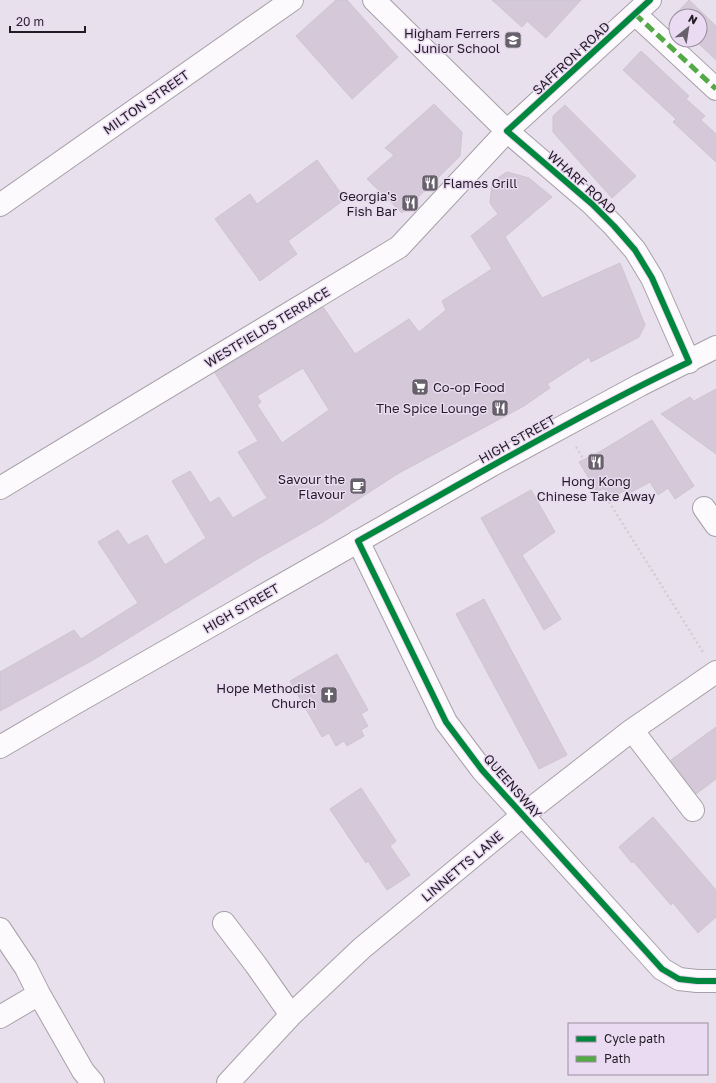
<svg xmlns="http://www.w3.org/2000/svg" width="716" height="1083" font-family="'Golos Text',sans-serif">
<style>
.building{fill:#d5c8d9;stroke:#ccc6cf;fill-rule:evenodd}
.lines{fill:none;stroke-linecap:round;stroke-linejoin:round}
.minor-casing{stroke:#a7a0a9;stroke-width:24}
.major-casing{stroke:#a7a0a9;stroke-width:24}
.path{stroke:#d1ced2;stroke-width:2.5;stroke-dasharray:2 3;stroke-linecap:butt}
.minor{stroke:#fcfafc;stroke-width:22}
.major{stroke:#fcfafc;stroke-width:22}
.quiet{stroke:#53a944;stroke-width:5;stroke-dasharray:10 5;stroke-linecap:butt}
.cycleway-casing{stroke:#eadaf2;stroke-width:8}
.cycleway{stroke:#00873e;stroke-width:6}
.labels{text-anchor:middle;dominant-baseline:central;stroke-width:3;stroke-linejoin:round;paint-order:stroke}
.poi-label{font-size:13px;fill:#221d25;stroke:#eadaf2;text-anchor:end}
.street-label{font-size:13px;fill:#221d25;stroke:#eadaf2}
</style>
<rect width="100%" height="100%" fill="#e8e0ec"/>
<path class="building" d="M336,0H347L398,57L352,99L296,36Z
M492,0H581L546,38L527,21L522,27Z
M689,0L716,26V60L695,40H700V16H676V23L671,19Z
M641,51L689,96L686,99L705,116L701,120L716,134V162L673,122L676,119L623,70Z
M434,104L462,132L460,156L402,213L367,179L394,155L385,148Z
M565,105L636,176L612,198L553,132V116Z
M317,160L345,199L288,241L297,254L260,281L215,219L250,194L257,204Z
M507,172L529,178L552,197L505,237L542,298L620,263L645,325L639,337L591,362L589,357L547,384L550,388L524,406L399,473L323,522L259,558L93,660L0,711V672L74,630L81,639L138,603L98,542L118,530L128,545L147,535L165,565L206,538L172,481L190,471L210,503L219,497L233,518L267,498L238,452L258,441L215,373L323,307L355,354L409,319L419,332L446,310L442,301L492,269L471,236L498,214L490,203L492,182ZM303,368L329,410L282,443L257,405L261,402L257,396Z
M716,389V454L661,414L690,397L694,401Z
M652,420L694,486L675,499L668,488L658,495L650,482L628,494L626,490L611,498L603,488L597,492L579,462L601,451Z
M531,490L555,532L522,555L561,619L544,630L481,518Z
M484,599L567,755L539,769L456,614Z
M337,654L368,710L361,714L368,726L361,730L364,736L347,746L344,741L336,746L329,733L322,737L290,681Z
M716,727V779L696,794L671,760Z
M361,788L396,841L390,846L410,875L387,890L368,861L366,863L330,809Z
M653,817L716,890V917L698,933L673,903L671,905L633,861L632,863L619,847Z"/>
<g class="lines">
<defs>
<path id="minor" d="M374,0L507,131L592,204L614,226L635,250L652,278L689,362
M635,14L716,89
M0,205L292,0
M0,488L399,247L507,131L650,0
M704,508L716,525
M358,541L446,722L482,770L662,969L679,979L697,981H716
M632,730L693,810
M224,923L256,965L291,1015
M0,929L26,968L39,994
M0,1017L39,994L83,1071L93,1083
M228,1083L291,1015L362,948L523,815L632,730L716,672"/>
<path id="major" d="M0,747L70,706L492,465L640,385L716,347"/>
</defs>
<use href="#minor" class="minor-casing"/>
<use href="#major" class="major-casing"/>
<path class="path" d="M576,447L584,460
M601,489L703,652"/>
<use href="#minor" class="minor"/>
<use href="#major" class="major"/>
<path class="quiet" d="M635,14L716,89"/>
<defs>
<path id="cycleway" d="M650,0L507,131L592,204L614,226L635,250L652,278L689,362C576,416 468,480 358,541L446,722L482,770L662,969L679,979L697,981H716"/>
</defs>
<use href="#cycleway" class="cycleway-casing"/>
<use href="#cycleway" class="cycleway"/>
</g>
<defs>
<symbol id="school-square" viewBox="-11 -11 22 22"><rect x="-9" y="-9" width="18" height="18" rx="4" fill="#67616b" stroke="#eadaf2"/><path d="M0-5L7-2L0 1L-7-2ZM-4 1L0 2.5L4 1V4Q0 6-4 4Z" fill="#fff"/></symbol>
<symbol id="restaurant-square" viewBox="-11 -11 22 22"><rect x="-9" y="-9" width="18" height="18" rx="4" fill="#67616b" stroke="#eadaf2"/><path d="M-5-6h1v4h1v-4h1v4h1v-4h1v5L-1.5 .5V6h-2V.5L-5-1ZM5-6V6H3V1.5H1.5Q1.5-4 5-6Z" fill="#fff"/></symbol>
<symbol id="supermarket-square" viewBox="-11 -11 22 22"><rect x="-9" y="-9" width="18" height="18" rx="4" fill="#67616b" stroke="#eadaf2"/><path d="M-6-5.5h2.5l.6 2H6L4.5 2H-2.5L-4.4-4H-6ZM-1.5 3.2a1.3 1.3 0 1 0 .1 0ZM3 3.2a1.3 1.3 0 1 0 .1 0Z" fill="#fff"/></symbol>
<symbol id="cafe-square" viewBox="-11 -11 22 22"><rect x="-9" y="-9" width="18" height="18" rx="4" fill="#67616b" stroke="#eadaf2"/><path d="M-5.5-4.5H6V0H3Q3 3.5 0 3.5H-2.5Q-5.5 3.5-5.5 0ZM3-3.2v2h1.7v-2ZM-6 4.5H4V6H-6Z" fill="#fff"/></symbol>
<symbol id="church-square" viewBox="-11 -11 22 22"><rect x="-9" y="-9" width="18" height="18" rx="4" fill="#67616b" stroke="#eadaf2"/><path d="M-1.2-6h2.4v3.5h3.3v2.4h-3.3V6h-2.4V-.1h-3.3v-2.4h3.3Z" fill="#fff"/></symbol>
</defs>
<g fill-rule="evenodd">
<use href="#school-square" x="503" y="30" width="20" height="20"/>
<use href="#restaurant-square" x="420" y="173" width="20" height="20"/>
<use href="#restaurant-square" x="400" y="193" width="20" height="20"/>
<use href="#supermarket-square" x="410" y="377" width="20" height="20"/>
<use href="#restaurant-square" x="490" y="398" width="20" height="20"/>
<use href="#restaurant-square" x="586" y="452" width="20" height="20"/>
<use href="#cafe-square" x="348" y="476" width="20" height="20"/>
<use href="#church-square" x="319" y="685" width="20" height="20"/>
</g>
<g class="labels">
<g class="poi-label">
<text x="500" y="33">Higham Ferrers<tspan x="500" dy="15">Junior School</tspan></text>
<text x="443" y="183" text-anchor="start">Flames Grill</text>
<text x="397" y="196">Georgia's<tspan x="397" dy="15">Fish Bar</tspan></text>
<text x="433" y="387" text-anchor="start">Co-op Food</text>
<text x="487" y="408">The Spice Lounge</text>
<text x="345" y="479">Savour the<tspan x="345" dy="15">Flavour</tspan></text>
<text x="596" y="481" text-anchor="middle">Hong Kong<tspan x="596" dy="15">Chinese Take Away</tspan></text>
<text x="316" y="688">Hope Methodist<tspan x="316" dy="15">Church</tspan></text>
</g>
<g class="street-label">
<text transform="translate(571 58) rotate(-43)">SAFFRON ROAD</text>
<text transform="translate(146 102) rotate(-35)">MILTON STREET</text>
<text transform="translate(582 182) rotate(42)">WHARF ROAD</text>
<text transform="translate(267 327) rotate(-31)">WESTFIELDS TERRACE</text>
<text transform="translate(517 439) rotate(-29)">HIGH STREET</text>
<text transform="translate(241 608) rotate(-30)">HIGH STREET</text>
<text transform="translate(513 786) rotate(49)">QUEENSWAY</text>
<text transform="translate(462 866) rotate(-40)">LINNETTS LANE</text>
</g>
</g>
<rect x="568" y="1023" width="140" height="52" fill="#eadaf2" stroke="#9a8ea0"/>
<rect x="576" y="1036" width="20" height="6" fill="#00873e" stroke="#9a8ea0"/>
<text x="604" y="1043" font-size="12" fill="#221d25">Cycle path</text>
<rect x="576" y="1056" width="20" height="6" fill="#53a944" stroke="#9a8ea0"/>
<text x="604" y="1063" font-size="12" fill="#221d25">Path</text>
<g transform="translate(688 28) rotate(30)"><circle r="19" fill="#eadaf2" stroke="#9a8ea0"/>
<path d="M0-3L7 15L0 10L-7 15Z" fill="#67616b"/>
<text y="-6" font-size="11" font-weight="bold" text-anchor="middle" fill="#221d25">N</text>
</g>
<path d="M10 26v6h75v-6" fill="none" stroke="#221d25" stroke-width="2"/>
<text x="16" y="26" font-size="12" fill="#221d25" stroke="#eadaf2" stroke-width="3" paint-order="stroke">20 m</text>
</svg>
